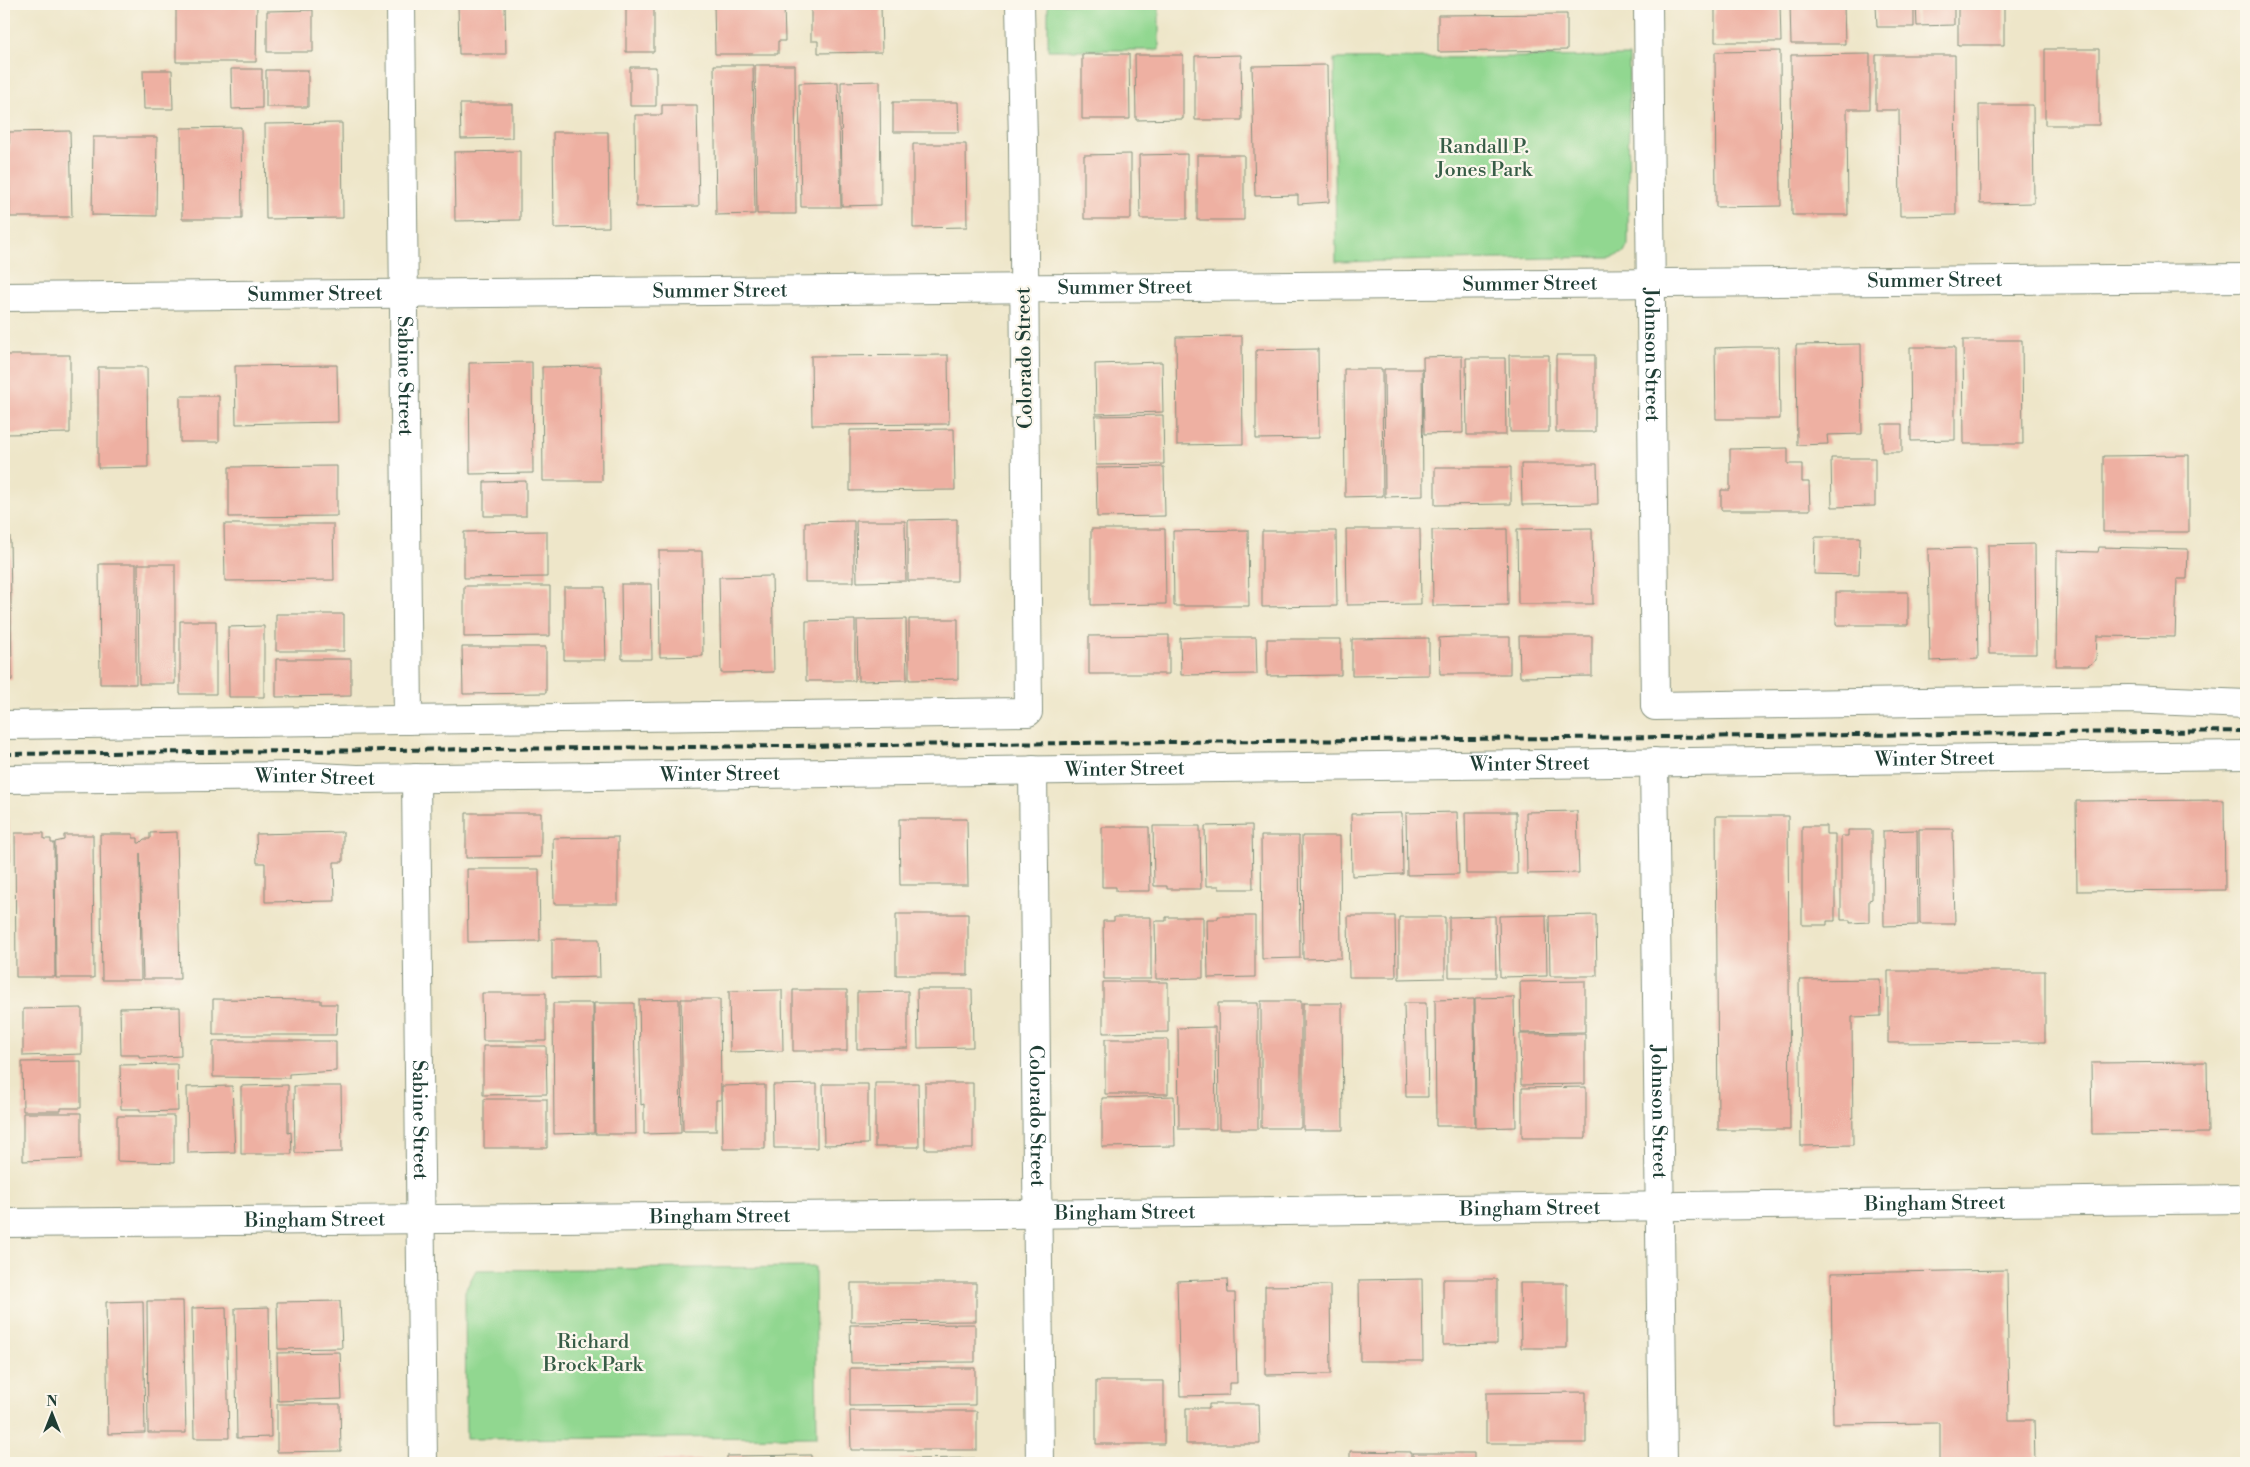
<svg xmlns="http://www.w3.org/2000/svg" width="2250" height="1467" font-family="'Libre Bodoni',serif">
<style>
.green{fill:#91d790;stroke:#588a62}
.building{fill:#eeb0a2}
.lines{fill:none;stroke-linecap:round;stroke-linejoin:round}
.minor-casing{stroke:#86927e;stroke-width:30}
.minor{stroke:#fff;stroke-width:28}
.rail{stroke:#1f3d34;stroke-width:4;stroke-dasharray:8 4;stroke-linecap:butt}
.labels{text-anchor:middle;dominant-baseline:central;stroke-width:4.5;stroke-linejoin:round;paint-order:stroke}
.park-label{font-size:20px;fill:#365c46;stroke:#fbf7ec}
.street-label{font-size:20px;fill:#1f3d34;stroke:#fbf7ec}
</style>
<rect width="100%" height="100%" fill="#fbf7ec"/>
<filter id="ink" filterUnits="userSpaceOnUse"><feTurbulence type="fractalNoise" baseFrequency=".02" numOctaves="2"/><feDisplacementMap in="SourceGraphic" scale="10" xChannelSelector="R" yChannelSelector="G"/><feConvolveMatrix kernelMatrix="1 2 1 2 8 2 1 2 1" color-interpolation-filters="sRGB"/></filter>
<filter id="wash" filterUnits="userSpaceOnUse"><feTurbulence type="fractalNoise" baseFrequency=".0096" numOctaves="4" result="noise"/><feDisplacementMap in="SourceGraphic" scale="20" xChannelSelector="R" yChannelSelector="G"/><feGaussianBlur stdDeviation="1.12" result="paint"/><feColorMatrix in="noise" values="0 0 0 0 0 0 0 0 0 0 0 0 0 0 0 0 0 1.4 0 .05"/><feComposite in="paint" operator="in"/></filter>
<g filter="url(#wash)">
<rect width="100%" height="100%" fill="#eee6c9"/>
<path class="green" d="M1048,4H1159V50H1048Z
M1629,56L1628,245L1624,253L1611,257L1336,262L1334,59Z
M815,1267L817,1437L466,1439L465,1291L476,1270Z"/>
<g id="blocks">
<path class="building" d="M176,4H257L256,62H176Z
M458,4H505L506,54H459Z
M626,4H654V52H626Z
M714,4H784L785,41H778V54H715Z
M811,4H881L882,52L818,53V41H811Z
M1437,4H1566L1567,6L1437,7Z
M1715,4H1780L1781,42H1715Z
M1790,4H1844L1845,44H1791Z
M1876,4H1914V27H1877Z
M1916,4H1954V25L1917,26Z
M1958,4H2004V45H1958Z
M313,10V52H267V11Z
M1567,14V50L1438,52V15Z
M2045,49H2099V125H2045Z
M1780,51L1781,206L1716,207L1715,52Z
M1082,54H1129L1130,119H1082Z
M1870,54V109H1847L1848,215H1792L1791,55Z
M1135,55H1183V119L1136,120Z
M1241,55L1242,120H1195V56Z
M1876,55H1955L1956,215L1900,216L1899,110H1876Z
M714,65H753L755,214L716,215Z
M755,65H795L796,214H757Z
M1327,65L1329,202L1298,204V195L1255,196L1252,66Z
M630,67H656V106H630Z
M231,69H262V108L232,109Z
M143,70H172L173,109H144Z
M266,70H308V107H266Z
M880,81L881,205L842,206L841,82Z
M838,82L841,207H801L799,83Z
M893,102H958L959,132H893Z
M460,104H512V138L461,139Z
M662,105H697L699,206L636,207L635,115H662Z
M1979,105H2033L2034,203L1980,204Z
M342,123L343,218L266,219L265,124Z
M241,127L242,219H182L181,128Z
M70,131L72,217H10L9,132Z
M553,132H608L609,227L554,228Z
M93,137H157L156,216L92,215Z
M913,144H966L967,227L913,228Z
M520,151V220L455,221L454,152Z
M1131,154V219H1084V155Z
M1187,154V219H1140L1139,155Z
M1197,155H1244V220H1197Z
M1242,336L1243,444L1177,445L1176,337Z
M1963,340H2022L2023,444H1964Z
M1861,344L1862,434L1827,435L1828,444L1797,445L1796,345Z
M1745,347H1779L1780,419H1716L1715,348Z
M1910,347H1955V440L1911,441Z
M1318,349L1319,438L1256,439V350Z
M4,355H70V433L4,434Z
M948,355L949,424L812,425L811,356Z
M1509,355H1549V432H1510Z
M1556,355H1595V432H1556Z
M1462,356L1463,433L1424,434L1423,357Z
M1466,358H1505L1506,435H1467Z
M532,362L533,473L470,474L469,363Z
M1162,362L1163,412L1096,414L1095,364Z
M337,365L338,422L236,424L235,366Z
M601,366L602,481H543L542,367Z
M98,367H147L148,467L98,468Z
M1344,369H1382L1383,496L1345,497Z
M1384,369H1422L1423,496L1385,497Z
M180,396H219V442H180Z
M1163,415L1164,464L1096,465L1095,416Z
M1882,424H1902V452H1882Z
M954,429L955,490L850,491V430Z
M1788,448V464H1802V482H1809L1810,510H1721V490H1730V449Z
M2189,455V532H2103V456Z
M1831,458H1875V506L1832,507Z
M1521,464H1597L1598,504L1522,505Z
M337,466V516L229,517V467Z
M1164,467L1165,516L1097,517L1096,468Z
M1435,467H1511V504L1435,505Z
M526,481V516H484V482Z
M957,519V581H908V520Z
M854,521V582H805V522Z
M856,521H905L906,581L857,582Z
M224,524H333L334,580L225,581Z
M1592,528L1593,604H1518L1517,529Z
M1091,529H1165L1166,604L1091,605Z
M1346,529H1420L1421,604L1347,605Z
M1507,529L1508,605L1433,606L1432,530Z
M1248,530L1249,606H1174L1173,531Z
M547,531V577L464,578V532Z
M1262,531H1336L1337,606L1262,607Z
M4,536H10L12,680H4Z
M1815,537H1860L1859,575L1814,574Z
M2035,544L2036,654H1989L1988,545Z
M2099,547L2188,549L2187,579H2177L2175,637L2097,636L2096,660L2088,666H2056L2057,551L2098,552Z
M1976,548L1978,659L1930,661L1928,549Z
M659,551H702L703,656L660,657Z
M99,564H136V684H100Z
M138,564H175V684H139Z
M772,576L774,672L721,673L719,577Z
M621,584H651L652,659H622Z
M464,586H550V636L464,637Z
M564,587H604L606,660H564Z
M1836,592H1908V625H1836Z
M276,614H344V651H276Z
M906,619L907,680L858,681L857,620Z
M909,619H958V679L909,680Z
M855,620V681H806V621Z
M180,621H216V694H180Z
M264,626V697H229L228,627Z
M1169,635V674H1089V636Z
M1519,636H1592V676L1520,677Z
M1196,637H1256L1257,674L1181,675L1180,638Z
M1454,637H1510V674H1440L1439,638Z
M1429,638V675L1352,676V639Z
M1267,639H1341V675L1267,676Z
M462,647H546V693L463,694Z
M276,659H351V696L276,697Z
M2224,800L2225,890L2077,891L2076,801Z
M1577,811L1579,873L1527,874L1526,812Z
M1457,812L1459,874L1407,875L1406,813Z
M1465,812H1516L1517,874H1466Z
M466,813H541V857L466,858Z
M1402,813L1403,874L1352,876L1351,814Z
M1716,816H1788L1790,1130H1718Z
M4,818H9L10,861H4Z
M899,819H967L968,885H900Z
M1252,825L1253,889H1219V886H1206L1205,826Z
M1153,826H1200L1201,889H1167V886H1154Z
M1802,826H1826V834H1835V921H1827V925H1802Z
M1102,827H1149L1150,891H1116V887H1102Z
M1919,829H1953L1955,924H1920Z
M1848,830H1872V899L1869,900V922L1850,923V920H1841V836H1848Z
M1917,830L1918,925L1884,926L1883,831Z
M177,832L180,979H143L140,853L141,980H102L100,834H133V838H138V843H140L144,839H150V833Z
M343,832V862H334L335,901L265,902V863H257L256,834Z
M15,833H44V839H51V843H54L55,977H16Z
M64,835H93L94,978H56L55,842L64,840Z
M1261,836H1299L1300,958L1262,959Z
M1302,836H1340L1341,958L1303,959Z
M618,837V904H554L553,838Z
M467,869H539L540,941L468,942Z
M896,914H968V975H896Z
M1546,915L1547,976L1500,977L1499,916Z
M1596,915L1597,976H1550L1549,916Z
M1218,916H1255V977L1208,978L1207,919H1218Z
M1348,916H1395L1396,977H1349Z
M1495,916L1496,977H1449V917Z
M1114,917H1151V979H1104L1103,921H1114Z
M1166,917H1203V978L1156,979L1155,921H1166Z
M1399,917H1445V978L1399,979Z
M552,939H599L600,977L552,978Z
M1888,971H2045V1042L1888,1043Z
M1880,979L1881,1016L1852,1017L1853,1145L1801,1146L1799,980Z
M1585,981V1032L1521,1033L1520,982Z
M1103,982H1168V1032L1103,1033Z
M917,989H972L973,1047L918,1048Z
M782,990L783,1051L730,1052L729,991Z
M793,990H847V1051H793Z
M908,991V1048L857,1049V992Z
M482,993H546V1041H483Z
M1514,997L1516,1127L1476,1128L1475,998Z
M213,999L321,1000V1004H337L336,1035H213Z
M679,999L681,1133L644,1134V1104L641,1105L639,1000Z
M681,999H720L721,1100H716V1131H683Z
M1474,999L1475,1126H1436L1435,1000Z
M1261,1001H1301V1128H1261Z
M553,1003H593L594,1133L554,1134Z
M594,1003H634L636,1134H595Z
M1218,1003H1258V1129H1219Z
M1303,1003H1342L1343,1130H1303Z
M1404,1003H1426L1428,1097H1406Z
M180,1007L181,1056L139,1058V1055H121L120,1008Z
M82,1008V1054L23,1056V1009Z
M1215,1027L1216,1129H1179L1178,1028Z
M1520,1034H1585V1084L1521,1085Z
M1105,1039H1168V1094H1105Z
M213,1041H336V1071L289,1074V1078L213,1077Z
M483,1046H546L547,1094L483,1095Z
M81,1061V1108H61V1111H23L22,1062Z
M2207,1062L2208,1133L2092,1134L2091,1063Z
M177,1064L178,1111L140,1112V1109H121L120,1065Z
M875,1083H918L919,1147H875Z
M925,1083H973V1149H925Z
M817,1084V1148H774L773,1085Z
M823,1084H868V1144L824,1145Z
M288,1085V1133L291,1132L292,1154H241V1086Z
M765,1085V1149H723L722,1086Z
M232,1086L235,1152L188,1153L187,1087Z
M294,1086H341L342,1152L295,1153Z
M1586,1087V1138H1522V1088Z
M1174,1096L1175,1146L1102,1147V1098Z
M484,1099H547V1148H484Z
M23,1113H81V1159L23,1161Z
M117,1116H174V1163L117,1161Z
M2007,1270L2009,1420H2034L2035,1463H1940V1423L1833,1424L1831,1273Z
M1227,1279L1228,1293H1235L1237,1383H1229V1395L1180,1396L1177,1281Z
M1422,1279L1423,1361H1360L1359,1280Z
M1443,1279H1497V1344L1443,1345Z
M851,1283H976V1321L851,1322Z
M1520,1283H1567V1348H1521Z
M1330,1285L1331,1374L1265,1375V1286Z
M143,1301L145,1433L108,1434L106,1302Z
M147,1301H183L186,1433H148Z
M340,1301L342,1348L278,1349L277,1302Z
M226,1307L229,1438H194L192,1308Z
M269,1307L271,1437L237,1438L235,1308Z
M975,1324V1362L851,1363L850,1325Z
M340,1352L342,1399L278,1401L277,1353Z
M850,1368H975V1405L850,1406Z
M1096,1381H1164V1444H1096Z
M1586,1392V1443H1486V1393Z
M277,1404H340L341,1451L277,1452Z
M1209,1404H1259L1260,1444H1186V1408H1209Z
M850,1411H977V1450H851Z
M1350,1451L1411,1452V1463H1350Z
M1413,1453H1474V1463H1413Z
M811,1455V1463H727V1456Z
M975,1458V1463H900V1459Z
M559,1460H631V1463H559Z
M641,1460H716V1463H641Z"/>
</g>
</g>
<g filter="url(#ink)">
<use href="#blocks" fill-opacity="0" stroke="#86927e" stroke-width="1"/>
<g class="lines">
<defs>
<g id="minor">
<path id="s1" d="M401,4L408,720"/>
<path id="s2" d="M1648,4L1655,706L2129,699L2246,704"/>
<path id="s3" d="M4,297L2246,278"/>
<path d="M4,725L1028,712L1023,142L1020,4"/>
<path id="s4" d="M1654,762L1663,1463"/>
<path id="s5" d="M1033,770L1040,1463"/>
<path id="s6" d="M416,778L423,1463"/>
<path id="s7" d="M4,779L300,776L357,779L2246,755"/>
<path id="s8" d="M4,1223C751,1216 1499,1211 2246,1199"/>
</g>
</defs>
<use href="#minor" class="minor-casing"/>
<use href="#minor" class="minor"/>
<path class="rail" d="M4,754L2246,731"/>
</g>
</g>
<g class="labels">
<g class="park-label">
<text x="1484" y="147">Randall P.<tspan x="1484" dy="23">Jones Park</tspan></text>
<text x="593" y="1342">Richard<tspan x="593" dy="23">Brock Park</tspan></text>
</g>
<g class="street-label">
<text stroke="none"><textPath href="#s3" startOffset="1931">Summer Street</textPath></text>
<text stroke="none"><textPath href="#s3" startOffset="1526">Summer Street</textPath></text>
<text stroke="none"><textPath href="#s3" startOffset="1121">Summer Street</textPath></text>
<text stroke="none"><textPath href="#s3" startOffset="716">Summer Street</textPath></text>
<text stroke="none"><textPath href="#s3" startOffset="311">Summer Street</textPath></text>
<text stroke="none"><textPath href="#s2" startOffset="351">Johnson Street</textPath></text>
<text transform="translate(1025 358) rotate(-91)">Colorado Street</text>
<text stroke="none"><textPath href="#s1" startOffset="372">Sabine Street</textPath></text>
<text stroke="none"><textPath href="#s7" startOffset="1931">Winter Street</textPath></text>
<text stroke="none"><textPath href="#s7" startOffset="1526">Winter Street</textPath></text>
<text stroke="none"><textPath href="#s7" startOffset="1121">Winter Street</textPath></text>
<text stroke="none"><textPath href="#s7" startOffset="716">Winter Street</textPath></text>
<text stroke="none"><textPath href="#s7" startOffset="311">Winter Street</textPath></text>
<text stroke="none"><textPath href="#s4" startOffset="350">Johnson Street</textPath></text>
<text stroke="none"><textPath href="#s5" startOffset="346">Colorado Street</textPath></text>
<text stroke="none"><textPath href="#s6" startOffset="342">Sabine Street</textPath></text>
<text stroke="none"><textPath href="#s8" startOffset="1931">Bingham Street</textPath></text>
<text stroke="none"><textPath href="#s8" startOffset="1526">Bingham Street</textPath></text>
<text stroke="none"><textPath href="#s8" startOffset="1121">Bingham Street</textPath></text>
<text stroke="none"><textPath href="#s8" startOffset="716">Bingham Street</textPath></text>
<text stroke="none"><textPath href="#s8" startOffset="311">Bingham Street</textPath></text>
</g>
</g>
<rect width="2250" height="1467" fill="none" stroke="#fbf7ec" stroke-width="20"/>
<g transform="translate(52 1414)" stroke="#fbf7ec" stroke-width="4" paint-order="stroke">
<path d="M0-4L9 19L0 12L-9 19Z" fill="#1f3d34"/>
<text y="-8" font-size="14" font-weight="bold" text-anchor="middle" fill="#1f3d34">N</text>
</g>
</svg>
